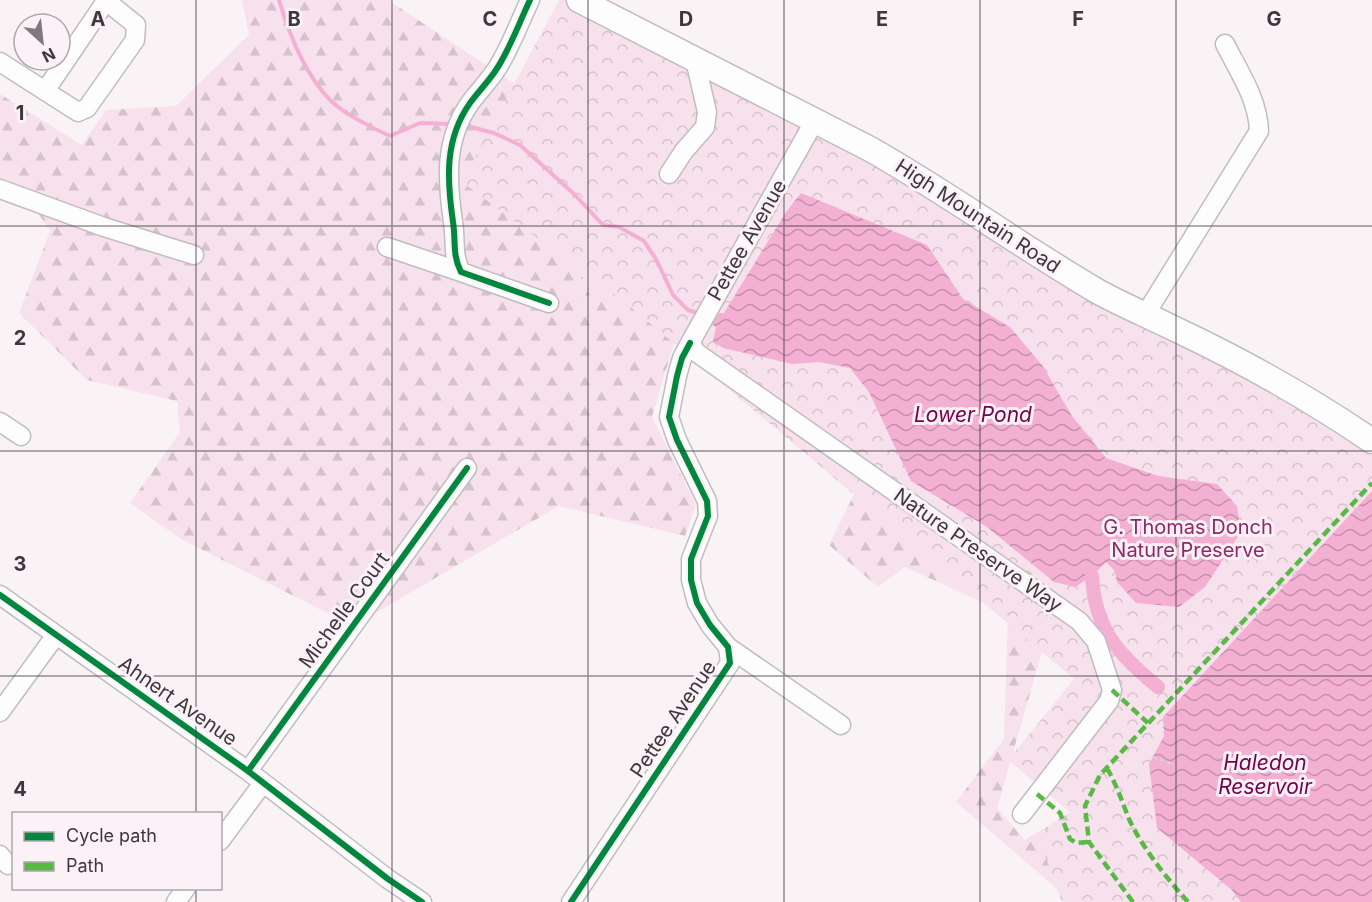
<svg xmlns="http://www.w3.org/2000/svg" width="1372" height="902" font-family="Inter,sans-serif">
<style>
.forest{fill:url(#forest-firs)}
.park{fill:url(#park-crowns)}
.water{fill:url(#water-waves)}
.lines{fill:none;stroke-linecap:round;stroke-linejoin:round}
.stream{stroke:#f3b0d2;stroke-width:4}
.canal{stroke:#f3b0d2;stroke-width:14}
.minor-casing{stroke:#c1bdbe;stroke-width:21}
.major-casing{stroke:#c1bdbe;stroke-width:27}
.path{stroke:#d6d4d5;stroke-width:2;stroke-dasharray:4.5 3;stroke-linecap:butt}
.minor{stroke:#fefdfe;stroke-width:18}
.major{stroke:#fefdfe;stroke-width:24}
.quiet{stroke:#58b947;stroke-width:4.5;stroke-dasharray:9 4.5;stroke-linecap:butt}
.cycleway-casing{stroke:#fbf1f6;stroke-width:10}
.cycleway{stroke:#00873e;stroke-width:6}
.grid{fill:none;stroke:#3d393b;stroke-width:1.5;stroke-opacity:0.55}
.labels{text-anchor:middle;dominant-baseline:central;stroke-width:6;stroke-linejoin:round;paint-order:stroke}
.street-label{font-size:20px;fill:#3d393b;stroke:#fbf1f6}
.park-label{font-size:20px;fill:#912766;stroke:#fbf1f6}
.water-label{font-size:21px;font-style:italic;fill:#74014d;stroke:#fbf1f6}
.grid-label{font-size:20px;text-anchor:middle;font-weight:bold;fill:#3d393b;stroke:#fbf1f6;stroke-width:6;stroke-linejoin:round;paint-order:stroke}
</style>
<defs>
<pattern id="forest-firs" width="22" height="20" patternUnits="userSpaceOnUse" patternTransform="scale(1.5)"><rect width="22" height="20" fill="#f7e1ec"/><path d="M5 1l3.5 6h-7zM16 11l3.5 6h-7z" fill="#d5c2cb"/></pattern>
<pattern id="park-crowns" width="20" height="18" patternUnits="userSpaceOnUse" patternTransform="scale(1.5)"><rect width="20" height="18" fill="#f7e1ec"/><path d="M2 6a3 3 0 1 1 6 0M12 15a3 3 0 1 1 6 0" fill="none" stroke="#d5c2cb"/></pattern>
<pattern id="water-waves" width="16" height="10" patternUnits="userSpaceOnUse" patternTransform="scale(1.5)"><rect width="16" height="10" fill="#f3b0d2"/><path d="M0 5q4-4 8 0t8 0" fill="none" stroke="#c690ac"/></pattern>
</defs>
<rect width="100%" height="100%" fill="#f9f3f6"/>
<path class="forest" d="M242,0H391V2L560,114L1042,652L997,808L1025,840L1149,764L1063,894L956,802L1004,739L1008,614L905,567L878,587L829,545L867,468L678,330L652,417L696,505L685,536L559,506L353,626L181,539L130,503L180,432L177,401L87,380L19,313L50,231L28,198L0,187V94L82,145L106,110L176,106L249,35Z"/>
<path class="park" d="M559,0H579L1372,441V902H1062L1037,833L1077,818L1008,760L1074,679L633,309L595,279L581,302L568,297L584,273L462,182Z"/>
<path class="water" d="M801,193L927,245L963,299L1010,327L1042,365L1072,416L1106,458L1158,476L1217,484L1237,506L1241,532L1205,587L1179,607L1136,603L1117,582L1115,571L1106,562L1092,576L1075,587L1054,582L987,527L911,481L869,392L850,368L819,362L792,364L723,348L713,341L716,327L710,323L716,313H724L786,212Z
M1372,491V902H1241L1232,890L1157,828L1149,764L1164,736L1163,717Z"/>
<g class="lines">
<path class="stream" d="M279,0C289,34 305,74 330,100C343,113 372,128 390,136L420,123L452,124
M463,125L494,133L520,145L574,194L603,225L619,227L644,241L657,261L673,295L688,310L700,314"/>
<path class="canal" d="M1092,576C1095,630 1118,654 1158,687"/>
<defs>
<path id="minor" d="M530,0C519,23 510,49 496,70C488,82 478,92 470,103C444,140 447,180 453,222C456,240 452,255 461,272L549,303
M0,62L78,112L87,108L135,40L136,25L105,0
M45,91L106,1
M669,174L684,151L705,127L707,112L695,60
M0,189L104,227L194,255
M387,247L461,272
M1145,315L1259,131C1258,99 1239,72 1225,44
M690,343L697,353L1079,621L1096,641L1112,690L1109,701L1022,814
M0,422L21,436
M0,595L248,771L388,879L422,902
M728,647L841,725
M0,712L56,635
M248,771L467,468
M220,841L263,783
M0,855L8,865
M176,902L186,888
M571,902L730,663L728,647L710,625L697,603L691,580V559L708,516L707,501L677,440L669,417L677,376L682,358L690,343L815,120"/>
<path id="major" d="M579,0L870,149C948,193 1020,246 1097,291C1122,305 1149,316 1175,329C1243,361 1309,398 1372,441"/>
</defs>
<use href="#minor" class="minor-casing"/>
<use href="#major" class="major-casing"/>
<path class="path" d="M1352,506L1364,517
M1153,757L1172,764"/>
<use href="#minor" class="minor"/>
<use href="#major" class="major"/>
<path class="quiet" d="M1112,690L1148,723
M1107,768C1116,784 1122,801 1129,819C1143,849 1166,877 1188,902
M1037,794L1060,813L1070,839L1076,843L1089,842
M1133,902L1089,842L1085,806L1100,775L1372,483"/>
<defs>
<path id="cycleway" d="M530,0C519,23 510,49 496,70C488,82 478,92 470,103C444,140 447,180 453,222C456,240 452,255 461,272L549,303
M0,595L248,771L388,879L422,902
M248,771L467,468
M571,902L730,663L728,647L710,625L697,603L691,580V559L708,516L707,501L677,440L669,417L677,376L682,358L690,343"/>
</defs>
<use href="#cycleway" class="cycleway-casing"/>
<use href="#cycleway" class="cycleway"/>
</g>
<path class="grid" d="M196,0V814M392,0V902M588,0V902M784,0V902M980,0V902M1176,0V902M0,226H1372M0,451H1372M0,676H1372M196,888V902"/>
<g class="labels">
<g class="street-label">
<text transform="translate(978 216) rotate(33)">High Mountain Road</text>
<text transform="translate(747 240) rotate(-60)">Pettee Avenue</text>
<text transform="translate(978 550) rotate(35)">Nature Preserve Way</text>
<text transform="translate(344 610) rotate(-54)">Michelle Court</text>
<text transform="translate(178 701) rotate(35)">Ahnert Avenue</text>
<text transform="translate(673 719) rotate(-56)">Pettee Avenue</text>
</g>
<g class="park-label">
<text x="1188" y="527">G. Thomas Donch<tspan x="1188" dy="23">Nature Preserve</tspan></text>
</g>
<g class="water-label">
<text x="973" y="414">Lower Pond</text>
<text x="1265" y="762">Haledon<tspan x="1265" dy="24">Reservoir</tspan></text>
</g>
</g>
<g class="grid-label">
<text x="98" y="26">A</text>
<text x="294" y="26">B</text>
<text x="490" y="26">C</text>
<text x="686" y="26">D</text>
<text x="882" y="26">E</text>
<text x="1078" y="26">F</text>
<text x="1274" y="26">G</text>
<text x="20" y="120">1</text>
<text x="20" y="345">2</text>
<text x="20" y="571">3</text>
<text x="20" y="796">4</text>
</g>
<rect x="12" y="812" width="210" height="78" fill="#fbf1f6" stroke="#afa7ab" stroke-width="1.5"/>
<rect x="24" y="832" width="30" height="9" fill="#00873e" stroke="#afa7ab" stroke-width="1.5"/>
<text x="66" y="842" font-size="18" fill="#3d393b">Cycle path</text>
<rect x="24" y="862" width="30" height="9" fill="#58b947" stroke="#afa7ab" stroke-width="1.5"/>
<text x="66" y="872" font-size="18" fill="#3d393b">Path</text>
<g transform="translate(42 42) rotate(153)"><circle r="28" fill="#fbf1f6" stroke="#afa7ab" stroke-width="1.5"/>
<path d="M0-4.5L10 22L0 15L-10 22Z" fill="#7f7a7c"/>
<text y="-9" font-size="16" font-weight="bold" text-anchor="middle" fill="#3d393b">N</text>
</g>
</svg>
